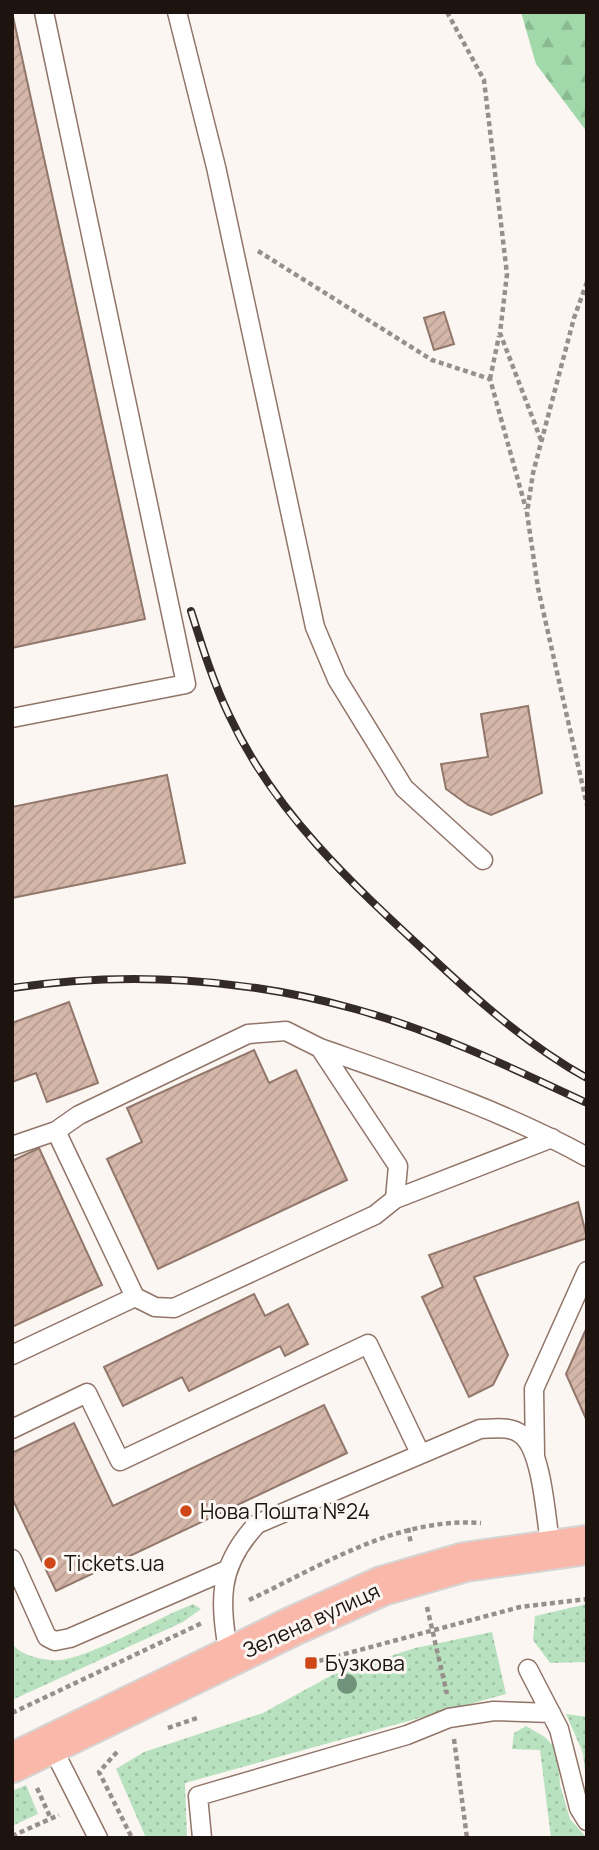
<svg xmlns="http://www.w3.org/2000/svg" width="599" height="1850" font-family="Manrope,sans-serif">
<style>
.grass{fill:url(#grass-dots)}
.forest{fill:url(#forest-firs)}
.building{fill:url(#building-hatch);stroke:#92776b;stroke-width:2}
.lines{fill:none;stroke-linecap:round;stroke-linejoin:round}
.service-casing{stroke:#907568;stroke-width:21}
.primary-casing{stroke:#d6d5d4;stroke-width:42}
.path{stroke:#978f8b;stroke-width:4.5;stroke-dasharray:5 3.5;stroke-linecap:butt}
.service{stroke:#fff;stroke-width:18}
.primary{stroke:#fab8aa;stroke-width:38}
.rail-casing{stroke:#352b26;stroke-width:8}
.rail{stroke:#fcf6f3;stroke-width:5;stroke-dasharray:16;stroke-linecap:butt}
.tree{fill:#71937b}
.poi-dot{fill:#cf4718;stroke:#fcf6f3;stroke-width:2.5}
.labels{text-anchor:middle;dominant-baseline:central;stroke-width:6;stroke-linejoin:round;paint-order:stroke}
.poi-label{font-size:21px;fill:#1e140f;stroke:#fcf6f3;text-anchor:start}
.street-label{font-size:21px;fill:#1e140f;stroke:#fcf6f3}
</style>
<defs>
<pattern id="grass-dots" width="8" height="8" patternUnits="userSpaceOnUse" patternTransform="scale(1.75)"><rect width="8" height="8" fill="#b8e2bf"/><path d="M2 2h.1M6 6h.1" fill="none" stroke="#9ec1a3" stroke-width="1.8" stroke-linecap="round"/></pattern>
<pattern id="forest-firs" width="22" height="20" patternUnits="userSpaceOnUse" patternTransform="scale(1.75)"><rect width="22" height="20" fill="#a1d9ab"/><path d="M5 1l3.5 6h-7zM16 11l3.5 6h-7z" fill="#8ab992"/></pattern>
<pattern id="building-hatch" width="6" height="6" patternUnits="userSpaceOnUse" patternTransform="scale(1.75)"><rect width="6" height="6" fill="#d5b7aa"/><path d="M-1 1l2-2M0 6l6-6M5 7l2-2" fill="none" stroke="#b69c91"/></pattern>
</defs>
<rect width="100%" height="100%" fill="#fcf6f3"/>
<path class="grass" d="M193,1604L201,1609L183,1622L12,1700V1643C20,1657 52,1663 67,1659C109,1648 153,1620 193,1604Z
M587,1604V1662L550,1663L533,1640L535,1616Z
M492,1632L506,1694L185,1783L187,1838H146L116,1769L144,1752L263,1713L332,1675L415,1648Z
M566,1714L587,1717V1791L583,1753Z
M526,1726L545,1737L558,1751L560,1785L570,1819L587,1838H551L540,1750L512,1749L514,1733Z
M26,1785L38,1814L12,1826V1791Z"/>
<path class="forest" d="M521,12H587V132L536,64Z"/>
<path class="building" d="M12,12L145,619L12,648Z
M444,312L454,344L434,350L424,318Z
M528,706L542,793L491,815L468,805L446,789L441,764L488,757L481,714Z
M167,775L185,863L12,898V807Z
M69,1002L98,1083L47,1102L36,1073L12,1082V1023Z
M254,1050L269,1083L296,1070L347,1180L158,1269L107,1159L142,1142L127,1108Z
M39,1148L102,1285L12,1327V1161Z
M578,1202L587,1238L474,1277L508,1355L493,1385L469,1397L422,1297L443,1287L429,1255Z
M254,1294L265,1316L288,1304L308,1344L285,1356L280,1346L189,1391L182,1377L123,1406L104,1367Z
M587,1327V1421L566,1374Z
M324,1405L347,1453L56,1591L12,1498V1453L74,1423L113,1506Z"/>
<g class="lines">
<defs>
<path id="service" d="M177,12L216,167L315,627L337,679L404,788L483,860
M12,718L186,684L44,12
M320,1048C411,1080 502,1110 587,1157
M12,1146L56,1131L79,1115L248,1034L286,1031L320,1048L398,1166L395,1199L375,1215L174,1308L155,1307L135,1297L56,1131
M395,1199L552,1138
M12,1355L135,1297
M12,1429L87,1393L120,1461L368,1344L420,1453
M535,1455L534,1389L587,1271
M12,1559L47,1637L55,1641L70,1638L227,1570
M229,1658C220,1601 216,1568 257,1524L480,1429C493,1429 510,1425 522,1435C543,1452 546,1522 551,1550
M528,1669L559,1729L579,1808L587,1821
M51,1745L98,1838
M202,1838L198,1796L407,1735L449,1718L494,1711L551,1713"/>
<path id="primary" d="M12,1763L293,1626L382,1586L465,1562L587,1545"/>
</defs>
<use href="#service" class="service-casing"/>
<use href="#primary" class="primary-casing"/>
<path class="path" d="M447,12L484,80L507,274L500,333L541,440
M258,251L432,360L490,379L526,509
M587,282L574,318L533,473L527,513L538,588L587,805
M490,379L499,336
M408,1528L411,1544
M249,1600C323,1565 397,1517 481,1523
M427,1607L447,1694
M311,1663L520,1607L587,1599
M12,1713L202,1623
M168,1728L200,1717
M454,1739L467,1838
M117,1752L99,1772L132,1838
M37,1788L51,1819
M12,1836L59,1815"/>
<use href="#service" class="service"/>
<use href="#primary" class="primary"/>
<defs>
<path id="rail" d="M191,611C202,646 213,682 229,715C274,812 351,883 428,954C476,999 529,1046 587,1078
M12,988C126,971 244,978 355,1009C435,1031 512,1068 587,1103"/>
</defs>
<use href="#rail" class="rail-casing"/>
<use href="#rail" class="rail"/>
</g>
<circle class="tree" cx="347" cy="1684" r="10"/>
<g class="poi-dot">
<circle cx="186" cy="1511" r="7"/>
<circle cx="50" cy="1563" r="7"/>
<rect x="304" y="1656" width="14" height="14" rx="3.5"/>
</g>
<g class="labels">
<g class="poi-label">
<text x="200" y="1511">Нова Пошта №24</text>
<text x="64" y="1563">Tickets.ua</text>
<text x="325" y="1663">Бузкова</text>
</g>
<g class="street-label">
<text transform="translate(311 1620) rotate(-25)">Зелена вулиця</text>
</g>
</g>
<rect width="599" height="1850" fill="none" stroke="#1e140f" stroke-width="28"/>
</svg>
